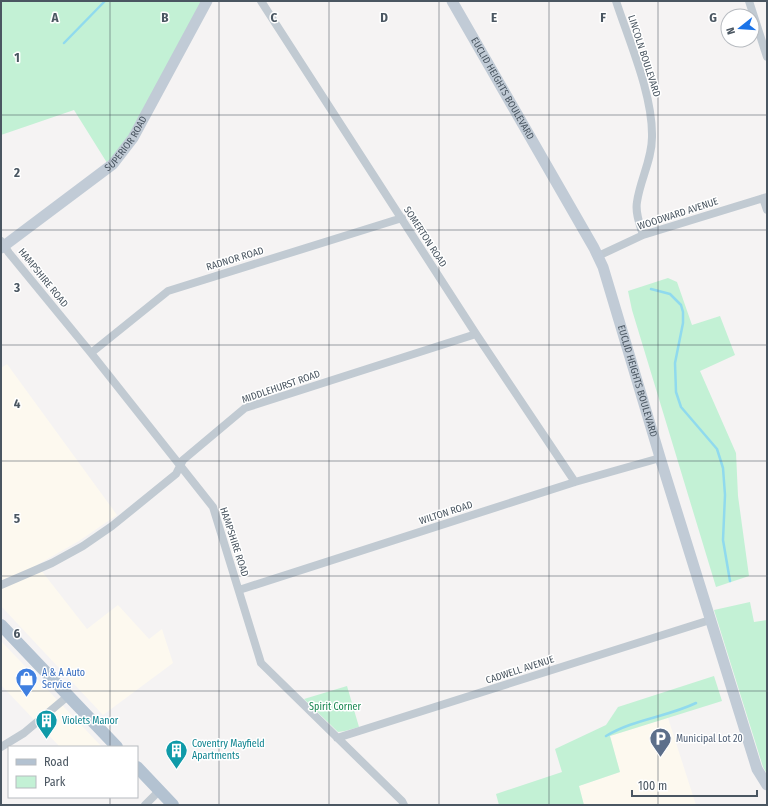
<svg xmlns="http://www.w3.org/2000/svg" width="768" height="806" font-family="'Fira Sans Condensed',sans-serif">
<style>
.commercial{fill:#fdf9ef}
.green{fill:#c3f1d5}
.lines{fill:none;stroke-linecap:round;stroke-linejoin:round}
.stream{stroke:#90daee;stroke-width:2.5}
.street{stroke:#c1cad2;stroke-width:8}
.secondary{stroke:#c1cbd6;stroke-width:11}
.primary{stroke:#b3c2d1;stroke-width:12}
.grid{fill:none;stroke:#4a5661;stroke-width:1;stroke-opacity:0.55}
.labels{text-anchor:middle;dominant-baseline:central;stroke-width:3;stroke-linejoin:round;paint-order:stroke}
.street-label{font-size:10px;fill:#4a5661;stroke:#fff}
.shop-label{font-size:10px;fill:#366cbe;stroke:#fff;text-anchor:start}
.park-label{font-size:10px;fill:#17864f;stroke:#fff}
.culture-label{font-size:10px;fill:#0d838f;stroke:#fff;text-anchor:start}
.service-label{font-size:10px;fill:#4e5e75;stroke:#fff;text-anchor:start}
.grid-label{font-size:13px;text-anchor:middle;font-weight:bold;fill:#4a5661;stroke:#fff;stroke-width:3;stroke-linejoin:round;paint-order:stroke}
</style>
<rect width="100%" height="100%" fill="#f5f3f3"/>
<path class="commercial" d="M7,364L117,515L79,541L37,565L87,629L118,605L149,639L162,629L173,663L103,715L1,606V368Z
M1,641L102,747H60L1,685Z
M668,718L696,805H584L579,786L620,772L610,736Z"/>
<path class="green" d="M1,1H207L133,138L109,166L74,110L1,135Z
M668,278L677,282L692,325L720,316L735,355L700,371L736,453L738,496L749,576L716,587L632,310L628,291Z
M750,602L754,622L767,620V774L763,767L714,610Z
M714,676L722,701L610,736L620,772L579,786L584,805H499L496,794L562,772L555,749L606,725L618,707Z
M347,686L359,727L345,731L338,732L304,699Z"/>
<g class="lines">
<path class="stream" d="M64,43L105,1
M651,289L670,294L681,305L683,312V323L675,363L676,392L681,407L717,449L723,468L725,495L723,540L730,581
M606,736C634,719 667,717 696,703"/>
<path class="street" d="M261,1L476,334L575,482
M616,1C629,41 653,95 652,137C652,160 640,180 637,202C635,213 640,225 643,235
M749,1L767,57
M763,198L767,210
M1,241L9,253L91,353L213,507L261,663L402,801L404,805
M598,256L643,235L767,197
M91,353L168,291L402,218
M1,585L52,563L83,546L112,526L176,474L183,460L245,408L476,334
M239,590L575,482L660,458
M337,738L710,620
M1,747L24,733L68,696
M145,805L159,791"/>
<g class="secondary">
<path id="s1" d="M452,1L594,248L603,267L662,464L757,769L767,785"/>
<path id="s2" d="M1,248L113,164L133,138L207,1"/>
</g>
<path class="primary" d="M1,625L117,747
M137,767L173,805"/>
</g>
<path class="grid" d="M110,1V747M219,1V805M329,1V805M439,1V805M549,1V805M658,1V805M1,115H767M1,230H767M1,345H767M1,461H767M1,576H767M1,691H767M110,797V805"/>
<defs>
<symbol id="shop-pin" viewBox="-11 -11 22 30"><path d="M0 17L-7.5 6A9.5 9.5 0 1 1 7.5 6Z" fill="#3f7fe0" stroke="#fff"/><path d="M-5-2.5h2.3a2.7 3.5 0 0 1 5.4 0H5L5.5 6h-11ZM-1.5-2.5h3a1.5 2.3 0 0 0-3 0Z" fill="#fff"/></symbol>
<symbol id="building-pin" viewBox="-11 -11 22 30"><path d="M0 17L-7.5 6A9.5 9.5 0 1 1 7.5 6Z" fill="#0f9aa8" stroke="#fff"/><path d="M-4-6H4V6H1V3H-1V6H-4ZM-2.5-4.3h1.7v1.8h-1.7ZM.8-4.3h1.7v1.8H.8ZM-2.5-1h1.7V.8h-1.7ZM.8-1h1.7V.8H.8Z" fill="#fff"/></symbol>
<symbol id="parking-pin" viewBox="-11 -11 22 30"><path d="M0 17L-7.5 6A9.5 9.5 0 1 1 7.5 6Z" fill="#5c6f8a" stroke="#fff"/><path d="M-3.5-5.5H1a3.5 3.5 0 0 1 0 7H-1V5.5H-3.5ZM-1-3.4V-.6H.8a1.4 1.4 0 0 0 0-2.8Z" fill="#fff"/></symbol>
</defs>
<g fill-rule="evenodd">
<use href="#shop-pin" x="14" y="666" width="25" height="34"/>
<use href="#building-pin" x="34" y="708" width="25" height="34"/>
<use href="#parking-pin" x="648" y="726" width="25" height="34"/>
<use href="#building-pin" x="164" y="738" width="25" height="34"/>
</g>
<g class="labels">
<g class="street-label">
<text transform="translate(644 56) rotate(72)">LINCOLN BOULEVARD</text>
<text stroke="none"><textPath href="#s1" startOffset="101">EUCLID HEIGHTS BOULEVARD</textPath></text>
<text stroke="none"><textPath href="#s2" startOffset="164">SUPERIOR ROAD</textPath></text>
<text transform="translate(678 214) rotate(-18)">WOODWARD AVENUE</text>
<text transform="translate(425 237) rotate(57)">SOMERTON ROAD</text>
<text transform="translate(235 259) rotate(-17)">RADNOR ROAD</text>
<text transform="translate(43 278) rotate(51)">HAMPSHIRE ROAD</text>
<text stroke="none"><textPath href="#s1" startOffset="425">EUCLID HEIGHTS BOULEVARD</textPath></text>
<text transform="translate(281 387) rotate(-19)">MIDDLEHURST ROAD</text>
<text transform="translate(446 513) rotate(-18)">WILTON ROAD</text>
<text transform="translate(234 542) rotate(72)">HAMPSHIRE ROAD</text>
<text transform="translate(520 670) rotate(-18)">CADWELL AVENUE</text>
</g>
<g class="shop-label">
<text x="42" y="673">A &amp; A Auto<tspan x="42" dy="12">Service</tspan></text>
</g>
<g class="park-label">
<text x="335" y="707">Spirit Corner</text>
</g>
<g class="culture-label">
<text x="62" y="721">Violets Manor</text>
<text x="192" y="744">Coventry Mayfield<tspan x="192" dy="12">Apartments</tspan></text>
</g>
<g class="service-label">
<text x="676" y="739">Municipal Lot 20</text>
</g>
</g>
<g class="grid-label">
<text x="55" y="22">A</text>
<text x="165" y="22">B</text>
<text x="274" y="22">C</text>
<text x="384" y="22">D</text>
<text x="494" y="22">E</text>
<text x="603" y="22">F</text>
<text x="713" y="22">G</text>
<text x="17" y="62">1</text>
<text x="17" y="177">2</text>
<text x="17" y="292">3</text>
<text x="17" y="408">4</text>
<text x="17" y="523">5</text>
<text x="17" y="638">6</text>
</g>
<rect width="768" height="806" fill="none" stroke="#4a5661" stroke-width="4"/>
<rect x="8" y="746" width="130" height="52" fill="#ffffff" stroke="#b7bbc0"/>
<rect x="16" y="759" width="20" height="6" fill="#b3c2d1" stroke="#b7bbc0"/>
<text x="44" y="766" font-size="12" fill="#4a5661">Road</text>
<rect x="16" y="776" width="20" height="12" fill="#c3f1d5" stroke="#b7bbc0"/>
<text x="44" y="786" font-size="12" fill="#4a5661">Park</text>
<g transform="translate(740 28) rotate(253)"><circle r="19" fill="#ffffff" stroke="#b7bbc0"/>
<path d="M0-3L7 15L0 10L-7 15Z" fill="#1a73e8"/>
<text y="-6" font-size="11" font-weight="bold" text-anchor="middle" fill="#4a5661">N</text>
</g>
<path d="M632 790v6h125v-6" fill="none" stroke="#4a5661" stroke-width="2"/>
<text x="638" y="790" font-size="12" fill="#4a5661" stroke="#ffffff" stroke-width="3" paint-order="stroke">100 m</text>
</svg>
